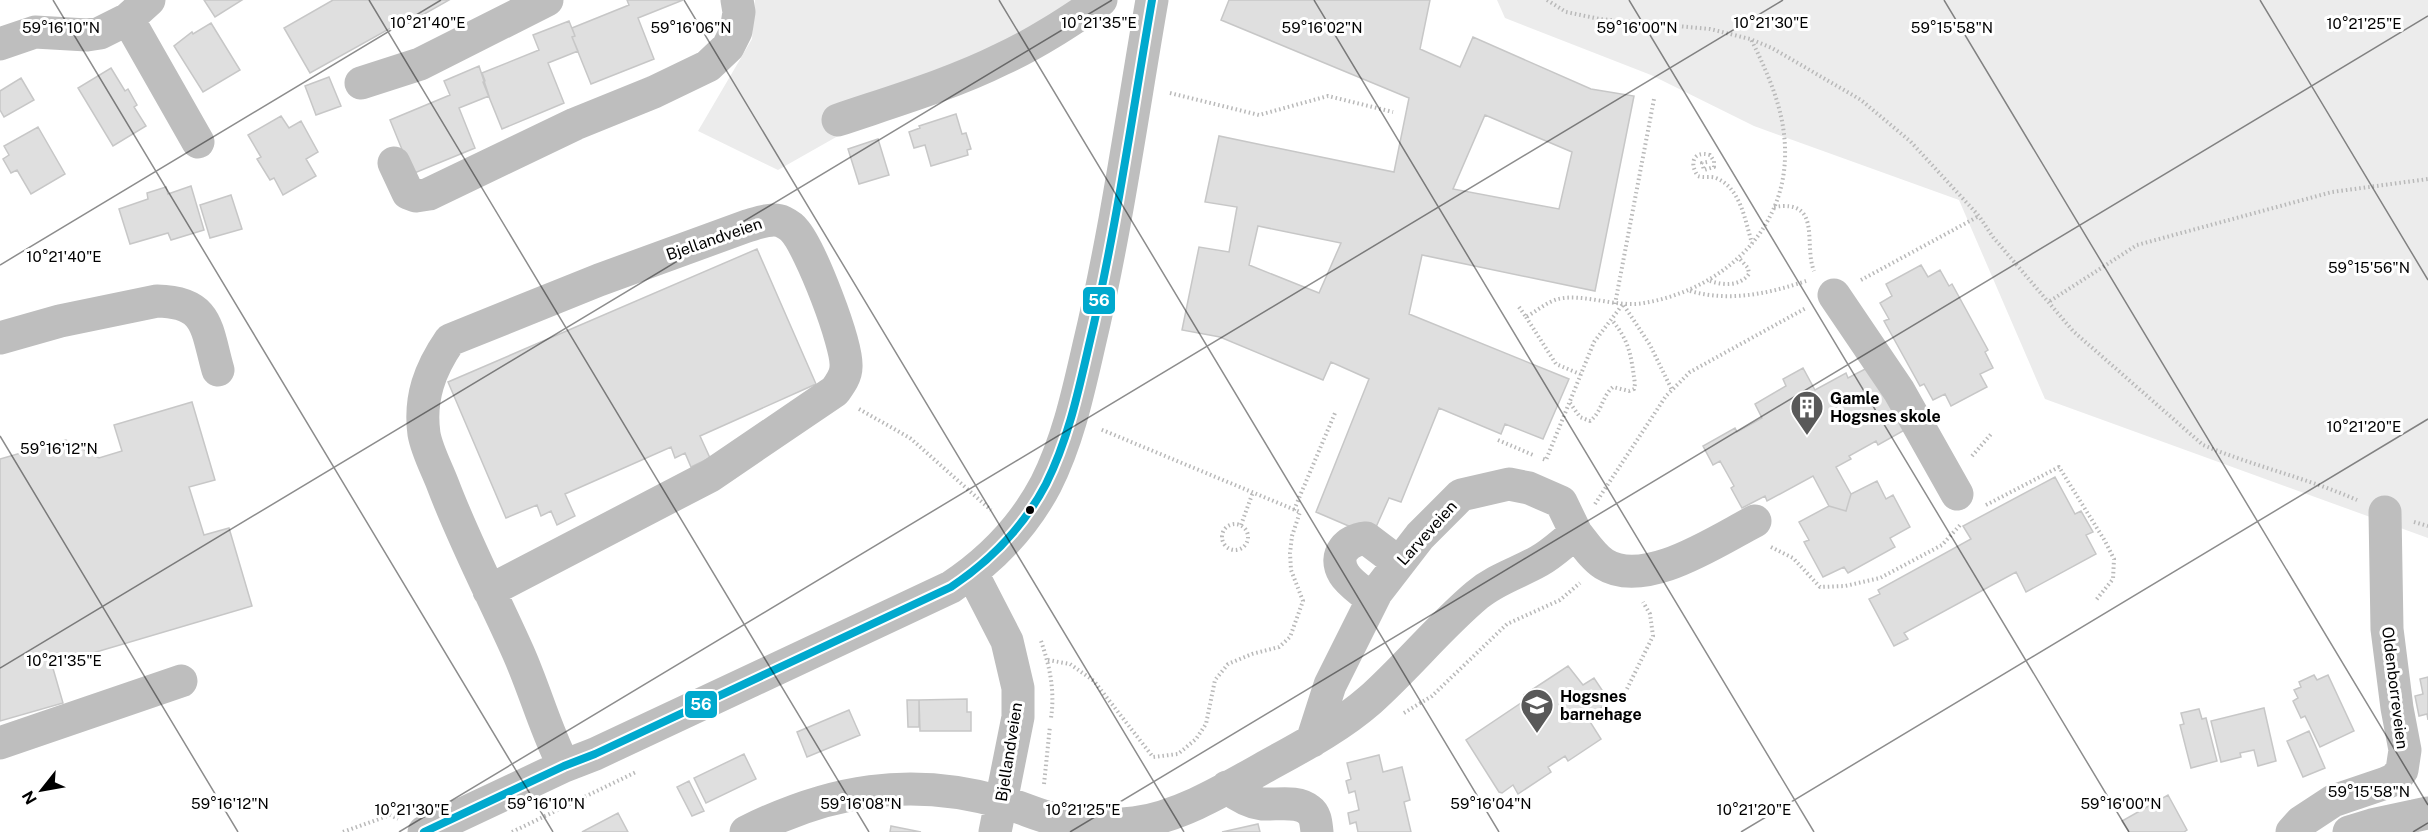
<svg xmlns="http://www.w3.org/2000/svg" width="2428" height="832" font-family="'Public Sans',sans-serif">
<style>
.green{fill:#ececec}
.building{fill:#dfdfdf;stroke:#c7c7c7;stroke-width:1.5;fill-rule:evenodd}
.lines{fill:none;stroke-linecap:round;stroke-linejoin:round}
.path{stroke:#b9b9b9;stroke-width:4;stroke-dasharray:1.5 3;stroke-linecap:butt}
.minor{stroke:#bebebe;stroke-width:33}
.bus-1-casing{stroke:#fff;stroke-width:12}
.bus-1{stroke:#00a9ce;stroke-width:8}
.ticks{fill:none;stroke:#000;stroke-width:1.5;stroke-opacity:0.45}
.bus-dot{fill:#000;stroke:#fff;stroke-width:2}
.labels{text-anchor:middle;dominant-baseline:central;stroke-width:6;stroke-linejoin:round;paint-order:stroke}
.street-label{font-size:16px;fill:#000;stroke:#fff}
.poi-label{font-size:16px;font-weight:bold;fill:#000;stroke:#fff;text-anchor:start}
.ticks-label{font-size:15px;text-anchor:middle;fill:#000;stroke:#fff;stroke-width:6;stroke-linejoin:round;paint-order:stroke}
.line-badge{stroke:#fff;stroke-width:2}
.badge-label{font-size:16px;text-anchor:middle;font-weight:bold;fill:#fff}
</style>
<rect width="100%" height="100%" fill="#fff"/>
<path class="green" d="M755,0H1097L965,64L778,170L698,131L752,39Z
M1497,0H2428V538L2045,399L1959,200L1754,126L1651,75L1505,18Z"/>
<path class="building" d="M204,0H242L215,17Z
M333,0H449L398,29L396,25L310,73L284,28Z
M627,0H683L638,18L654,59L591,84L572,37L575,36L572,28L629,5Z
M1229,0H1430L1420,49L1460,67L1473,37L1591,89L1634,96L1595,291L1422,255L1409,314L1569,379L1543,439L1505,424L1501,434L1439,408L1401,502L1389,498L1372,536L1316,512L1369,379L1331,362L1323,380L1220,337L1182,330L1199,247L1229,252L1237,207L1205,202L1219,136L1394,172L1409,98L1221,20ZM1485,115L1572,152L1559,209L1453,189ZM1258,226L1341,243L1319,293L1249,265Z
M569,21L575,36L572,37L578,51L548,63L564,103L502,129L483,82L485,81L482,73L539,50L533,35Z
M211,23L240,70L203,92L174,46L192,32L193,34Z
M479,66L489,96L459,108L475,148L412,174L390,120L450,95L444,81Z
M111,68L125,91L128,89L137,105L134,107L146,126L113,146L78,88Z
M329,77L341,106L316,115L305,86Z
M21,78L34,100L4,117L0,110V91Z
M956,114L962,134L966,133L971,149L967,150L968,155L931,166L925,145L914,148L909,132L920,128L919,126Z
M281,116L289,128L301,121L318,152L306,159L316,176L283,195L274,178L270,180L257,159L261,157L248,135Z
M38,127L65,174L31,194L17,170L11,173L3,159L9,155L4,146Z
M878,139L889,175L859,184L848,149Z
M191,186L204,230L171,240L168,233L130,244L119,209L148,199L147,193L166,187L168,194Z
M231,195L242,229L210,238L200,205Z
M757,249L816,384L700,436L710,458L691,467L685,453L675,458L671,447L565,494L575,516L557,525L551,511L541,516L537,505L506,518L448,382Z
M1921,265L1928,277L1940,270L1949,286L1952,284L1988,350L1985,352L1993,368L1980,374L1987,387L1951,406L1945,394L1933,400L1924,384L1920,386L1884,321L1889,319L1880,303L1892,296L1886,284Z
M1871,366L1910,427L1878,445L1876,441L1849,456L1851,459L1836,467L1851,494L1846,511L1829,506L1813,476L1767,501L1765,496L1742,508L1731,488L1734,486L1720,461L1713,465L1703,446L1735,428L1737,432L1762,418L1755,404L1786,386L1783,379L1803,368L1815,390L1846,373L1848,378Z
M192,402L215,480L189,487L204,535L229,528L252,606L52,665L63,703L0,721V459L66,440L99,458L122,451L114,425Z
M2055,477L2075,514L2081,511L2093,532L2086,535L2096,554L2026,592L2016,572L1904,633L1908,639L1894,646L1869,599L1880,594L1878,590L1971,539L1963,526Z
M1877,481L1886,499L1893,495L1910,527L1890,538L1895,547L1848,573L1844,567L1823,577L1804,542L1809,540L1799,522L1829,506L1846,511L1851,494Z
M1568,666L1583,685L1594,678L1610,702L1587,717L1601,739L1568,761L1565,756L1548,767L1551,772L1518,794L1513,785L1502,793L1499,792L1466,740L1527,699L1524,695Z
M2314,675L2317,680L2328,675L2354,731L2320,747L2305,716L2301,718L2293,701L2298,698L2294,690L2301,687L2299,682Z
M2428,677V720L2427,714L2419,716L2415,696L2423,694L2420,679Z
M967,699V712H971V731H920L919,700Z
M907,700H919V727H908Z
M2264,708L2276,761L2258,766L2254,750L2240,753L2241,757L2221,762L2211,721Z
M2199,709L2202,719L2206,718L2217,761L2191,768L2180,725L2184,724L2181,713Z
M849,710L860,735L807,757L797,732Z
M2309,731L2325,768L2303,777L2287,741Z
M744,754L756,779L706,803L694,778Z
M1379,755L1383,772L1402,767L1410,800L1404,802L1411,832H1358L1356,822L1350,824L1348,813L1359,810L1355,791L1349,793L1346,781L1351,779L1347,763Z
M689,781L704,811L692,816L677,787Z
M2168,795L2187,830L2184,832H2129L2122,821Z
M618,813L628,832H582Z
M1258,824L1260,832H1222Z
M891,826L921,832H890Z"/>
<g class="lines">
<path class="path" d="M1547,0L1566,12L1600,19L1710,29L1750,39L1772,48L1861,100L1910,141L1979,216L1993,237L2073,331L2203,445C2253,466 2307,478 2357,500
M1170,93L1259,115L1328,96L1393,112
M1707,162L1702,163L1704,170L1714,167V161L1710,155C1693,150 1689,164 1698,176C1703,178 1711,176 1716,178C1741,188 1745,221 1752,243
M1774,207C1823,199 1803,244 1814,271
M1861,280L1979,216
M1710,281C1723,285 1739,287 1749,274L1748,268L1739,258
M1690,291C1730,302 1767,294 1806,281
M2050,301L2137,245L2332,192L2428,179
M1615,304L1654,99
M1519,307L1526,317C1535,312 1547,302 1558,299C1584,293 1616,308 1644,303C1721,290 1788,231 1785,148C1784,109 1768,74 1751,39
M1526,317L1556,364L1580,374
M1570,403L1580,417L1590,421C1602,412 1602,396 1613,387L1629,391L1634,389L1635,384C1631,356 1630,342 1612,320
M859,409L910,438L991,510
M1498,440L1533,455
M1972,456L1992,433
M1543,459L1546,460L1594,342L1623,304L1650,345L1672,390
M1595,504L1666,396L1690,372L1806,308
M1986,505L2059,467L2105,541L2114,559L2113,579L2096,600
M1294,510L1335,413
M2414,522L2428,526
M1222 537a13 13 0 1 1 26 0a13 13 0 1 1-26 0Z
M1241,525L1253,492
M1771,547L1793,558L1820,587L1845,586L1880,578L1942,545L1961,524
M1041,641C1050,667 1055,691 1051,718
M1048,660L1070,664L1094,681L1153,757L1178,754L1196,739L1206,724L1215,680L1228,664L1252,654L1279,647L1290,637L1303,601L1291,570L1290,553L1292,536L1300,512L1100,429
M1623,697L1653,636L1650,614L1643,602
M1404,713L1432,696L1507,624L1560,600L1580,583
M1044,784L1050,726
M343,832L390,815L398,819
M512,832L636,772"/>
<path class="minor" d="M128,19L198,142
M0,44L35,32L87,35L100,33L128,19L149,0
M361,83L420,64L547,0
M838,120C891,102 952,84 1002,59C1037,43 1070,21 1101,0
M394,163L408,193L416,196L429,194L575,124L654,92L708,66L728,47L736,31L739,12L737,0
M1834,295L1899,391L1957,494
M0,338L60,321L157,301C209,302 206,328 218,370
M1576,533C1584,543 1593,557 1604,564C1645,590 1718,540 1755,521
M972,573L1007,641L1018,688V717L995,832
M489,591L710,476L835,391C840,384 846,376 846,367C848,345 810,247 794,230C792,227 787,224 783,222C773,217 758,223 747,226L599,280L450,340C430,369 419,398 424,434C427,451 437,469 443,485C465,543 493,596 518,652C535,690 545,729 564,766
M1372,600C1364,592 1350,584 1344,574C1332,554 1348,540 1366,538L1399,563
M0,743L181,681
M1227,787C1237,795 1249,802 1262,804C1276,805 1298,800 1309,810C1316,815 1316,824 1317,832
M424,832L564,766L595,754L951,587C990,561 1024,526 1046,484C1068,440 1078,393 1089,345C1116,232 1132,115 1152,0
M746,832C830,790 910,776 1001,802C1019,806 1036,815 1054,819C1081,825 1107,826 1134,823C1179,817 1224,790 1263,768C1299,748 1338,728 1370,700C1407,667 1439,627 1477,595C1496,579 1518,573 1539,561C1552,554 1564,542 1576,533L1561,502L1529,488L1509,484L1461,495L1420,536L1376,593L1330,685L1312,741
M2292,832L2301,822L2333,801L2386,783L2395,779L2402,770L2405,750L2397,708L2387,629L2385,512
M2349,832L2372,825L2428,813"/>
<defs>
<path id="bus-1" d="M424,832L564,766L595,754L951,587C990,561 1024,526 1046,484C1068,440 1078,393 1089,345C1116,232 1132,115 1152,0"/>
</defs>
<use href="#bus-1" class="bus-1-casing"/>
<use href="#bus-1" class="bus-1"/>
</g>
<path class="ticks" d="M53,0L553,832M369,0L869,832M684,0L1184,832M999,0L1499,832M1314,0L1814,832M1629,0L2129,832M1944,0L2428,805M2260,0L2428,280M0,265L441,0M0,436L238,832M0,668L1112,0M399,832L1783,0M1070,832L2428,16M1741,832L2428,419M2413,832L2428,823"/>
<defs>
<symbol id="building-pin" viewBox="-11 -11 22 30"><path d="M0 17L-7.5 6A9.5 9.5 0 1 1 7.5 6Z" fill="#595959" stroke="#fff"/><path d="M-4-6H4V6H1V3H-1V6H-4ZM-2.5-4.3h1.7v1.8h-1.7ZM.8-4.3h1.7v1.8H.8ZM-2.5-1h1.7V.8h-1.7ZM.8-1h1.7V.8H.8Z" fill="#fff"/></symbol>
<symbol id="school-pin" viewBox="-11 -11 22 30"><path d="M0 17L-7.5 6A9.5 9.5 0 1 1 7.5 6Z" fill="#595959" stroke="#fff"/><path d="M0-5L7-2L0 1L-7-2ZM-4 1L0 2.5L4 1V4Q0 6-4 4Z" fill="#fff"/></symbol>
</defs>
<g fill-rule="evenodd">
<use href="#building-pin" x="1788" y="388" width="38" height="52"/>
<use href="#school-pin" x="1518" y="686" width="38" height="52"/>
</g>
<circle class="bus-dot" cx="1030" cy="510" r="5"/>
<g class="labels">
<g class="street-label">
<text transform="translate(714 239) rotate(-19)">Bjellandveien</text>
<text transform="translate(1427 533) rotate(-48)">Larveveien</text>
<text transform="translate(2395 688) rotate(83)">Oldenborreveien</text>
<text transform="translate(1009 752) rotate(-81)">Bjellandveien</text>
</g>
<g class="poi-label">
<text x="1830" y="398">Gamle<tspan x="1830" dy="18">Hogsnes skole</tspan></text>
<text x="1560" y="696">Hogsnes<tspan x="1560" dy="18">barnehage</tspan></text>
</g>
</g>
<g class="ticks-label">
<text x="428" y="28">10°21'40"E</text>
<text x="1099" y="28">10°21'35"E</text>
<text x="1771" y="28">10°21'30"E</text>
<text x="2364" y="29">10°21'25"E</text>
<text x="61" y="33">59°16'10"N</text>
<text x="691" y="33">59°16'06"N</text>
<text x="1322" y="33">59°16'02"N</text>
<text x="1637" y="33">59°16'00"N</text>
<text x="1952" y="33">59°15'58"N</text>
<text x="64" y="262">10°21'40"E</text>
<text x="2369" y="273">59°15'56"N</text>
<text x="2364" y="432">10°21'20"E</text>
<text x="59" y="454">59°16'12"N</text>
<text x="64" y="666">10°21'35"E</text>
<text x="2369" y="797">59°15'58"N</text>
<text x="230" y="809">59°16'12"N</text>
<text x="546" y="809">59°16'10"N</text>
<text x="861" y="809">59°16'08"N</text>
<text x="1491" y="809">59°16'04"N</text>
<text x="2121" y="809">59°16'00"N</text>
<text x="412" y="815">10°21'30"E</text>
<text x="1083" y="815">10°21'25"E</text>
<text x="1754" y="815">10°21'20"E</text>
</g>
<g class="line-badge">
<rect x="1082" y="286" width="34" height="29" rx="6" fill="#00a9ce"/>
<rect x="684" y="690" width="34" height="29" rx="6" fill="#00a9ce"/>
</g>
<g class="badge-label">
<text x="1099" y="306">56</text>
<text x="701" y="710">56</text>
</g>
<g transform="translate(42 790) rotate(239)" stroke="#ffffff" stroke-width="4.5" paint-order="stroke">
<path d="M0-4.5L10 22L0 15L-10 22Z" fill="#000000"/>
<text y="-9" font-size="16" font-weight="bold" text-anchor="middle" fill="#000000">N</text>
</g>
</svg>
